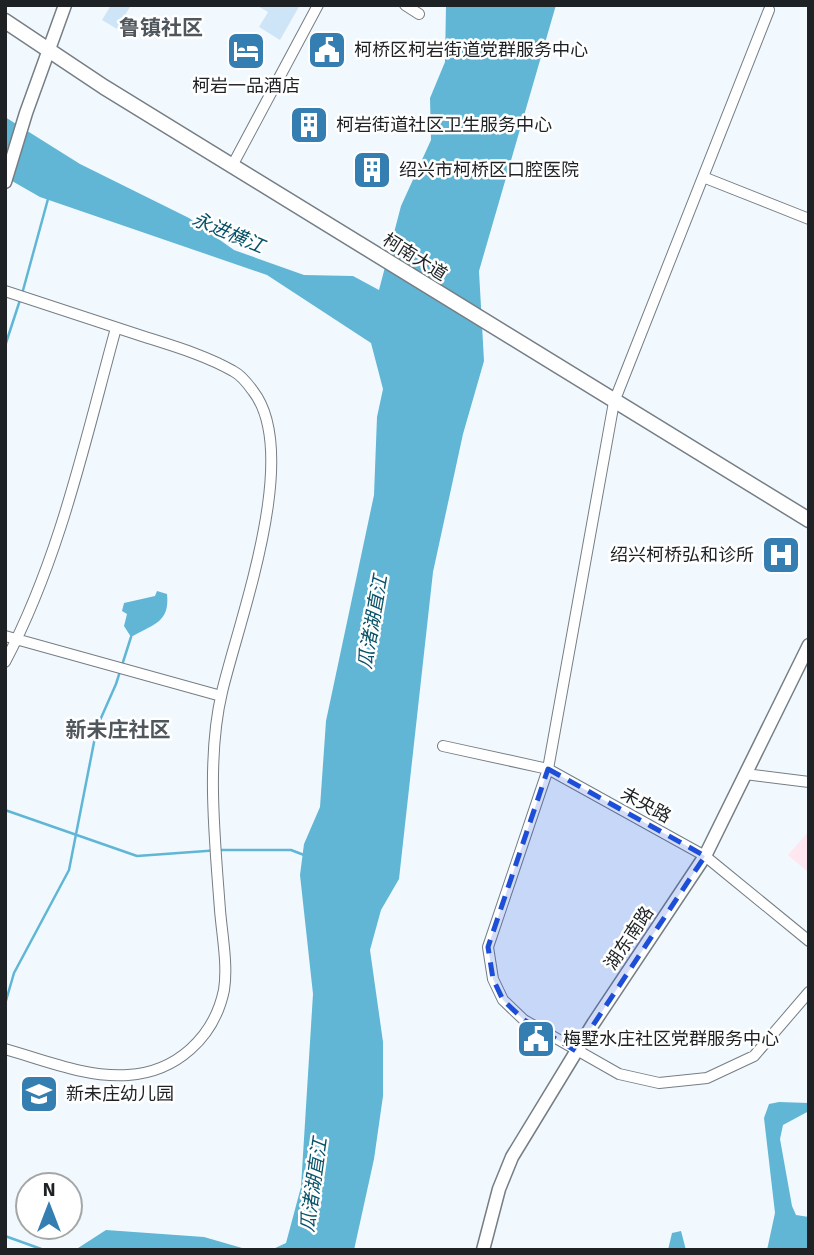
<svg xmlns="http://www.w3.org/2000/svg" width="814" height="1255" font-family="Signika,'Noto Sans SC',sans-serif">
<style>
.commercial{fill:#ffe6ef}
.green{fill:#cee5f8}
.water{fill:#60b6d4}
.lines{fill:none;stroke-linecap:round;stroke-linejoin:round}
.stream{stroke:#60b6d4;stroke-width:2.5}
.minor-casing{stroke:#767e85;stroke-width:12}
.tertiary-casing{stroke:#767e85;stroke-width:15}
.secondary-casing{stroke:#767e85;stroke-width:17}
.minor{stroke:#fff;stroke-width:10}
.tertiary{stroke:#fff;stroke-width:12}
.secondary{stroke:#fff;stroke-width:14}
.marked{fill:#1d4ed8;fill-opacity:0.2;stroke:#1d4ed8;stroke-width:5;stroke-dasharray:14 9;stroke-linejoin:round}
.labels{text-anchor:middle;dominant-baseline:central;stroke-width:5;stroke-linejoin:round;paint-order:stroke}
.poi-label{font-size:18px;fill:#1e2224;stroke:#fff;text-anchor:start}
.street-label{font-size:18px;fill:#1e2224;stroke:#fff}
.water-label{font-size:19px;font-style:italic;fill:#095369;stroke:#fff}
.quarter-label{font-size:21px;font-weight:bold;fill:#4f565c;stroke:#fff}
</style>
<rect width="100%" height="100%" fill="#f1f9ff"/>
<path class="commercial" d="M809,831V873L788,855Z"/>
<path class="green" d="M111,5H131L117,29L102,20Z
M256,5H300L280,40L259,27L268,12Z"/>
<path class="water" d="M446,5H556L479,271L484,361L463,434L433,572L399,879L381,910L370,950L383,1042V1096L374,1159L354,1250H271L286,1243L301,1187L313,994L300,875L304,844L320,807L326,721L374,495L377,417L383,389L371,343L267,275L40,197L5,177V117L80,164L189,218L234,250L304,275L353,276L379,290L401,206L431,140L430,98L445,62Z
M157,591L167,594C170,623 153,624 131,637L124,626L127,614L122,611L124,603L155,596Z
M779,1102L809,1103V1111L783,1125L780,1139L792,1206L796,1215L809,1217V1250H767L775,1213L764,1118L769,1104Z
M106,1230L204,1237L249,1250H75Z
M681,1231L686,1250H668L672,1233Z"/>
<g class="lines">
<path class="stream" d="M22,294L48,199
M5,346L20,300
M5,810L137,856L220,850H291L304,855
M5,1004L14,973L69,870L97,727L116,684L131,637
M5,1236L44,1250"/>
<defs>
<path id="minor" d="M405,5L419,14
M769,10L614,402L548,769L488,947L493,979L503,1000L524,1020L619,1074L659,1083L707,1078L754,1056L809,992
M232,166L318,5
M703,177L809,219
M5,291C51,306 96,321 142,336C173,346 205,355 233,371C241,375 248,384 253,391C302,454 239,620 222,692C206,759 215,841 220,910C222,935 228,965 224,990C214,1038 176,1072 128,1075C87,1078 44,1060 5,1049
M5,636L221,696
M5,662C60,558 85,441 116,328
M443,746L548,769L705,856L809,941
M745,774L809,782"/>
<path id="tertiary" d="M5,182L26,113L65,5
M483,1250L499,1189L512,1157L593,1024L705,856L809,645"/>
<path id="secondary" d="M5,21L104,87L809,520"/>
</defs>
<use href="#minor" class="minor-casing"/>
<use href="#tertiary" class="tertiary-casing"/>
<use href="#secondary" class="secondary-casing"/>
<use href="#minor" class="minor"/>
<use href="#tertiary" class="tertiary"/>
<use href="#secondary" class="secondary"/>
</g>
<path class="marked" d="M548,769L705,856L576,1051L524,1020L503,1000L493,979L488,947Z"/>
<defs>
<symbol id="civic-square" viewBox="-11 -11 22 22"><rect x="-9" y="-9" width="18" height="18" rx="4" fill="#347eb2" stroke="#fff"/><path d="M-.6-6.5H3V-4.5H.6V-3L4-1V1h2V6H-6V1h2V-1L-.6-3ZM-1.2 2.5V6h2.4V2.5Z" fill="#fff"/></symbol>
<symbol id="hotel-square" viewBox="-11 -11 22 22"><rect x="-9" y="-9" width="18" height="18" rx="4" fill="#347eb2" stroke="#fff"/><path d="M-6-4.5h1.5V1H6V5H4.5V3h-9V5H-6ZM-4 0a1.8 1.8 0 1 1 3.6 0ZM.5 0V-2.5h3Q6-2.5 6 0Z" fill="#fff"/></symbol>
<symbol id="building-square" viewBox="-11 -11 22 22"><rect x="-9" y="-9" width="18" height="18" rx="4" fill="#347eb2" stroke="#fff"/><path d="M-4-6H4V6H1V3H-1V6H-4ZM-2.5-4.3h1.7v1.8h-1.7ZM.8-4.3h1.7v1.8H.8ZM-2.5-1h1.7V.8h-1.7ZM.8-1h1.7V.8H.8Z" fill="#fff"/></symbol>
<symbol id="hospital-square" viewBox="-11 -11 22 22"><rect x="-9" y="-9" width="18" height="18" rx="4" fill="#347eb2" stroke="#fff"/><path d="M-5-5h3v3.5h4V-5h3V5h-3V1.5h-4V5h-3Z" fill="#fff"/></symbol>
<symbol id="school-square" viewBox="-11 -11 22 22"><rect x="-9" y="-9" width="18" height="18" rx="4" fill="#347eb2" stroke="#fff"/><path d="M0-5L7-2L0 1L-7-2ZM-4 1L0 2.5L4 1V4Q0 6-4 4Z" fill="#fff"/></symbol>
</defs>
<g fill-rule="evenodd">
<use href="#civic-square" x="305" y="28" width="44" height="44"/>
<use href="#hotel-square" x="224" y="29" width="44" height="44"/>
<use href="#building-square" x="287" y="103" width="44" height="44"/>
<use href="#building-square" x="350" y="148" width="44" height="44"/>
<use href="#hospital-square" x="759" y="533" width="44" height="44"/>
<use href="#civic-square" x="514" y="1017" width="44" height="44"/>
<use href="#school-square" x="17" y="1072" width="44" height="44"/>
</g>
<g class="labels">
<g class="poi-label">
<text x="354" y="50">柯桥区柯岩街道党群服务中心</text>
<text x="246" y="86" text-anchor="middle">柯岩一品酒店</text>
<text x="336" y="125">柯岩街道社区卫生服务中心</text>
<text x="399" y="170">绍兴市柯桥区口腔医院</text>
<text x="754" y="555" text-anchor="end">绍兴柯桥弘和诊所</text>
<text x="563" y="1039">梅墅水庄社区党群服务中心</text>
<text x="66" y="1094">新未庄幼儿园</text>
</g>
<g class="street-label">
<text transform="translate(415 257) rotate(32)">柯南大道</text>
<text transform="translate(646 805) rotate(29)">未央路</text>
<text transform="translate(629 938) rotate(-56)">湖东南路</text>
</g>
<g class="water-label">
<text transform="translate(228 233) rotate(23)">永进横江</text>
<text transform="translate(373 622) rotate(-80)">瓜渚湖直江</text>
<text transform="translate(314 1185) rotate(-82)">瓜渚湖直江</text>
</g>
<g class="quarter-label">
<text x="161" y="28">鲁镇社区</text>
<text x="118" y="730">新未庄社区</text>
</g>
</g>
<rect width="814" height="1255" fill="none" stroke="#1e2224" stroke-width="14"/>
<g transform="translate(49 1206)"><circle r="33" fill="#ffffff" stroke="#a5a7a7" stroke-width="2"/>
<path d="M0-5L12 26L0 18L-12 26Z" fill="#347eb2"/>
<text y="-10" font-size="19" font-weight="bold" text-anchor="middle" fill="#1e2224">N</text>
</g>
</svg>
